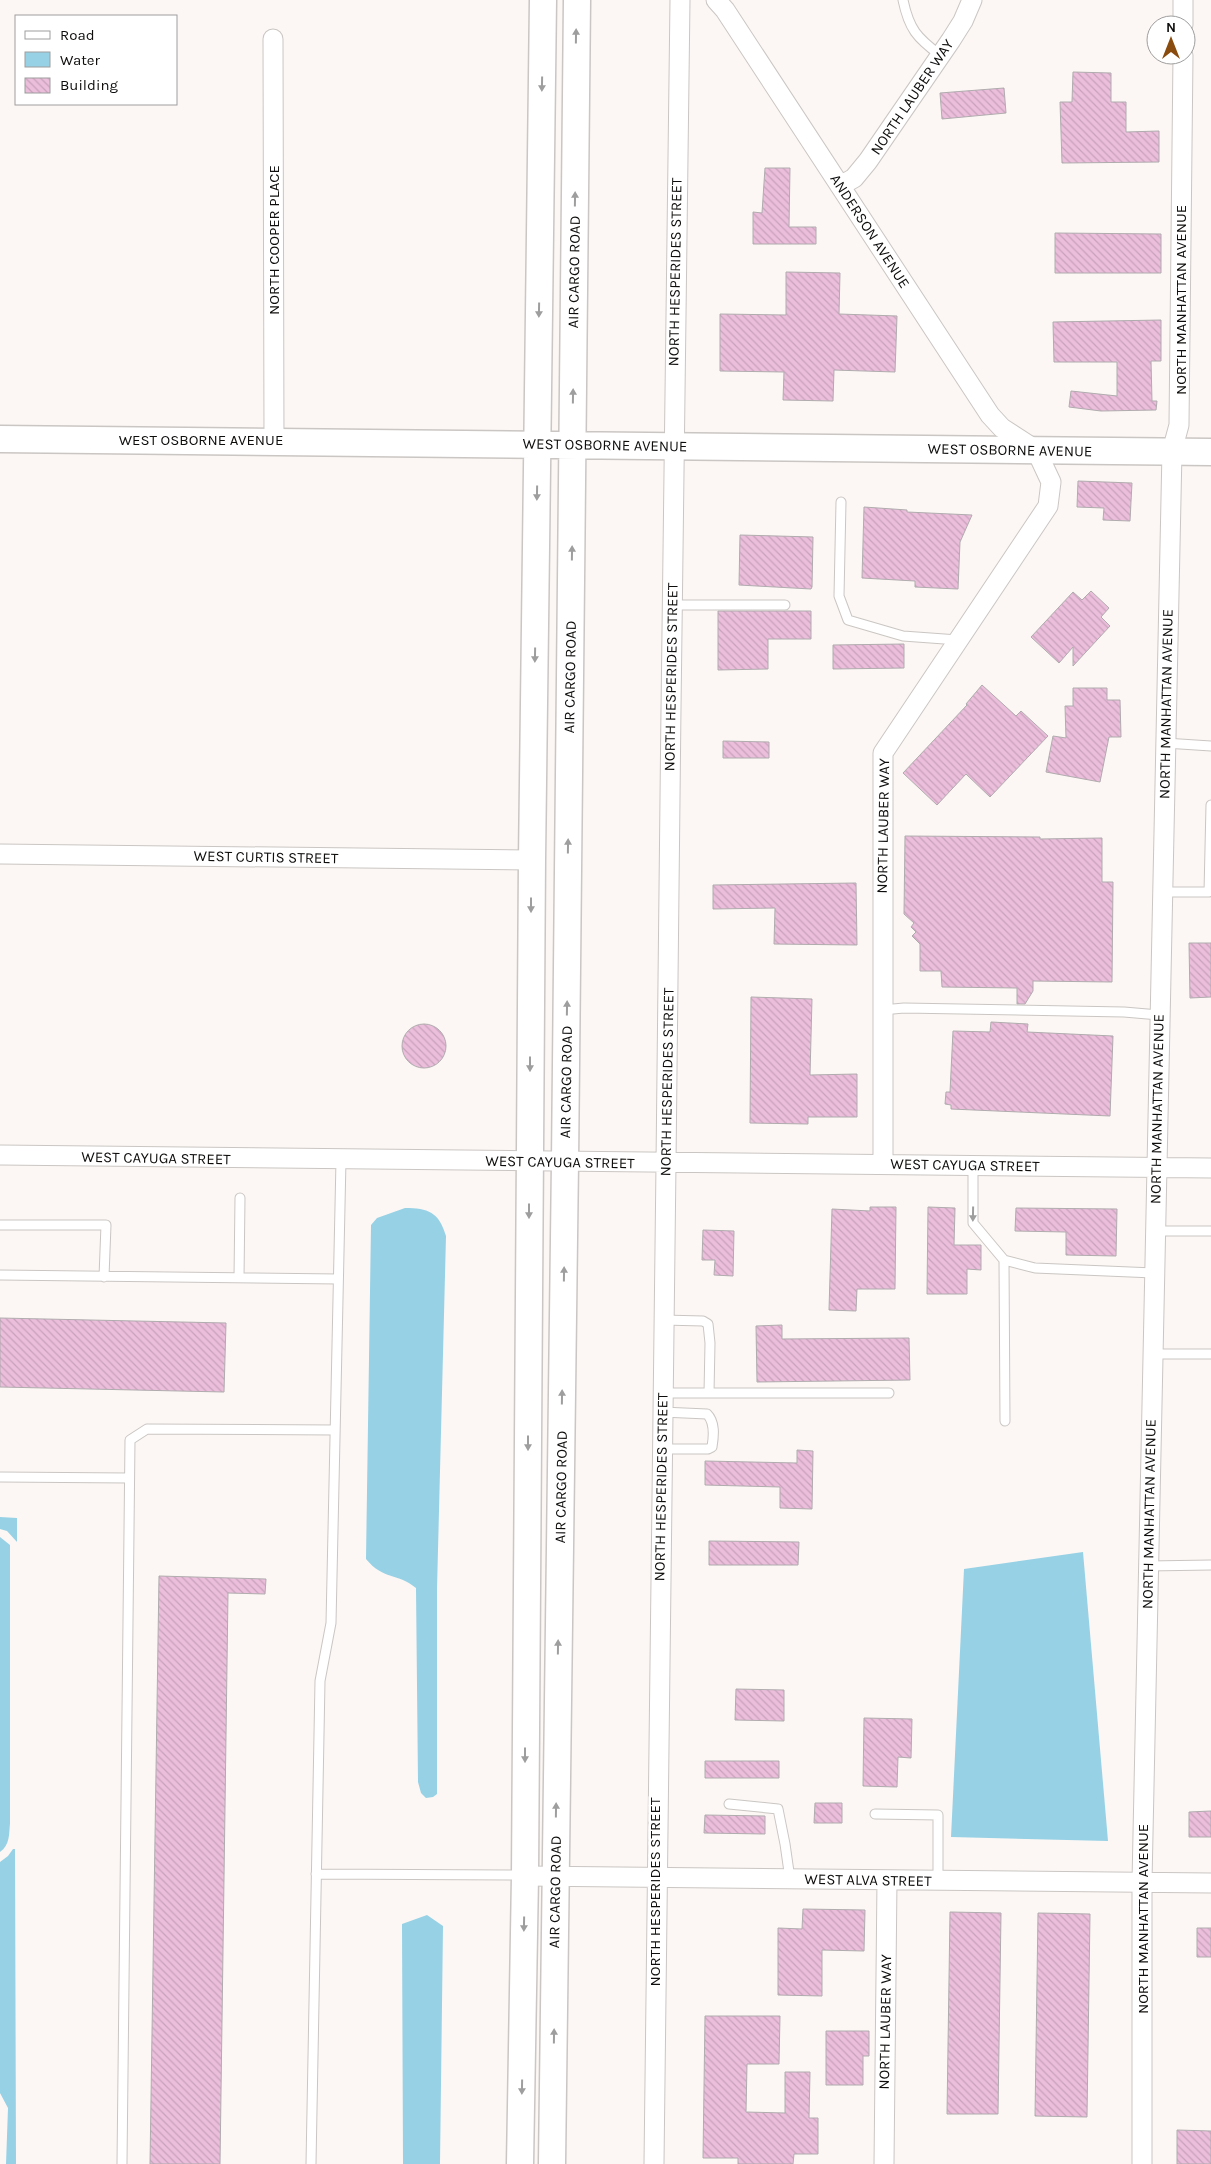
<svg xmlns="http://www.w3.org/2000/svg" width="1211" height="2164" font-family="Karla,sans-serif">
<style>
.water{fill:#97d1e5}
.building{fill:url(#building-back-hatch);stroke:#b0acae}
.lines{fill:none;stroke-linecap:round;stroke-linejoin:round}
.lane-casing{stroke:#cac6c3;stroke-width:11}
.street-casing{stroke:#cac6c3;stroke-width:21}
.secondary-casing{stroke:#cac6c3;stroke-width:29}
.lane{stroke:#fff;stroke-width:9}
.street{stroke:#fff;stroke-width:19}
.secondary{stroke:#fff;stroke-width:26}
.oneway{fill:#9f9e9e}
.labels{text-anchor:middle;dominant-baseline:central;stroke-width:5;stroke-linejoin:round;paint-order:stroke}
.street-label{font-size:15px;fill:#0e0d0c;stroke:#fff}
</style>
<defs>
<pattern id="building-back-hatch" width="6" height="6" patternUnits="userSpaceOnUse" patternTransform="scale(1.25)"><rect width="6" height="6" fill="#ebbedc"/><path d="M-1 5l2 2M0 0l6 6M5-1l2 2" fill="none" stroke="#c8a2bc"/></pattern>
</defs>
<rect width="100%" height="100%" fill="#fcf7f4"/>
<path class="water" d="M405,1208C428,1208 439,1212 446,1236L437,1589V1794L433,1797L426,1798L421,1793L418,1782L416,1588C398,1573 383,1580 366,1559L371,1225L377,1218Z
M0,1517L17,1518V1542L7,1531L0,1529Z
M0,1537L10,1545V1823C9,1834 10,1845 0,1852Z
M1083,1552L1108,1841L951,1837L964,1569Z
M13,1849H15L16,2164H6L8,2108L0,2093V1862L8,1856Z
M427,1915L443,1926L440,2164H403L402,1924Z"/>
<path class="building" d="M1073,72L1111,73V102H1126V132L1159,131V162L1062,163L1060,102H1072Z
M1004,88L1006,113L942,119L940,93Z
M765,168H790L789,227H816V244H753V212L762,213Z
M1055,233L1161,234V273H1055Z
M786,272L840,273L839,314L897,316L895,372L834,370L833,401L783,400L784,372L720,371V314L786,315Z
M1161,320V361H1151L1152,401H1157L1156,410L1101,411L1069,407L1071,391L1117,396V362H1054L1053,322Z
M1078,481L1132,483L1130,521L1103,520L1104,508L1077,507Z
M864,507L907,510V512L972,515L960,542L958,589L915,587V581L862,578Z
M740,535L813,537L812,587L811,589L739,585Z
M1091,591L1109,608L1101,617L1110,626L1073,666V647L1059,663L1031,637L1073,592L1082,600Z
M718,611H811V639H768V669L718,670Z
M904,644V668L833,669V645Z
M982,685L1016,716L1021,711L1048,736L990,797L966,774L937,805L903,773L967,705L966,704Z
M1073,688H1107V700H1120L1121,737H1109L1100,782L1046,772L1053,736L1066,738L1065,706H1073Z
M723,741L769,742V758H723Z
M905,836L1040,837V839L1102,838V882H1113L1112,982L1033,981V991L1025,1004H1017V988L942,987L941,971H920V944L912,936L916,932L911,927L914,923L904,914Z
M856,883L857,945L774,944L775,908L713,909V885Z
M1189,943H1211V997L1190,998Z
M751,997L812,999L810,1075L857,1074V1117H808V1124L750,1123Z
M991,1022L1028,1024L1027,1032L1113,1036L1110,1116L951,1109V1105L945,1104L946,1092H950L953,1031L990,1032Z
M402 1046a22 22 0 1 1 44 0a22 22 0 1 1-44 0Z
M870,1207H896L895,1289H857L856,1311L829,1310L832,1209L870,1211Z
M928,1207L955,1208L954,1245H981V1270L967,1269V1294H927Z
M1016,1208L1117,1209L1116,1256L1066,1255V1232L1015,1231Z
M703,1230L734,1231L733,1276L714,1275L715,1260H702Z
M0,1318L226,1323L224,1392L0,1387Z
M782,1325V1339L909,1338L910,1380L757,1382L756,1326Z
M797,1450L813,1451L812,1509L780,1508V1487L705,1485V1461L797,1463Z
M709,1541L799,1542L798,1565H709Z
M159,1576L266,1579L265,1594L228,1593L220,2164H150Z
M736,1689L784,1690V1721L735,1720Z
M864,1718L912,1719L911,1758L898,1757L897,1787L863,1786Z
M705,1761H779V1778H705Z
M815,1803H842V1823H814Z
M1211,1811V1837H1189V1812Z
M705,1815L765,1816V1834L704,1833Z
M803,1909L865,1910L864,1951L822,1950V1996L778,1995V1928L802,1929Z
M950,1912L1001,1913L998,2114H947Z
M1038,1913L1090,1914L1087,2117L1035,2116Z
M1197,1928H1211V1957H1197Z
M705,2016H780L779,2064H747L746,2112L785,2113V2072H810L809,2118H818V2154H794L793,2164H738V2158H703Z
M826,2031H869V2056H863V2085H826Z
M1177,2130L1211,2131V2164H1177Z"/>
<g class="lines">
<defs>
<path id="lane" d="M903,0C909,29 917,38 940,55
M841,502L839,596L848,620L903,636L958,640
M672,605H785
M1165,743L1211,746
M1162,892H1209L1211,805
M882,1010L904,1008L1124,1012L1159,1015
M973,1165V1223L1004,1260L1035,1268L1154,1273
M0,1225H106L104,1277
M1155,1231H1211
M1004,1260L1005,1421
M0,1275L338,1279
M239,1278L240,1198
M663,1320L703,1321L708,1324L710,1343L709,1393
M1153,1354H1211
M662,1393H889
M661,1449H708L712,1447C714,1435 715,1422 707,1414L662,1412
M0,1477L128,1478
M1148,1566L1211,1565
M729,1804L778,1809L785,1844L790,1879
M875,1814L938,1815V1880
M316,1874L522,1875
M122,2164L130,1440L147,1429L335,1430
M311,2164L320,1681L331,1623L341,1160"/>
<path id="street" d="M716,0L725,10L990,415L1002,428L1036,450L1051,482L1048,506L883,753V1164
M1183,25V0
M273,39L274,441
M840,186L854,178L868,161L951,40L963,21L972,0
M0,854L532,860
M0,1155L1211,1168
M525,1876L1211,1883
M654,2164C655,1830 662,1497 666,1164C671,776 673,388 680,0
M884,2164L887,1880
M1142,2164V1882L1172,451L1179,425L1183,55"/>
<path id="secondary" d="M0,439L1211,452
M520,2164L525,1876L532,860L543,0
M552,2164L565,1162L577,0"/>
</defs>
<use href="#lane" class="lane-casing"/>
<use href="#street" class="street-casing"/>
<use href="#secondary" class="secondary-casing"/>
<use href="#lane" class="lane"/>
<use href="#street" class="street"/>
<use href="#secondary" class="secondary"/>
</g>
<defs><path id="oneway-solid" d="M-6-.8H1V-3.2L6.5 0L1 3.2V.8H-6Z" transform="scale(1.25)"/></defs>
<g class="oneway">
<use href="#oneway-solid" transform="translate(576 36) rotate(-89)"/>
<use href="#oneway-solid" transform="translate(542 84) rotate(91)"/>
<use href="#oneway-solid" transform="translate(575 199) rotate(-89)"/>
<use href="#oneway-solid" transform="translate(539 310) rotate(91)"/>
<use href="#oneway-solid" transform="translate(573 396) rotate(-89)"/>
<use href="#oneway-solid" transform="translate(537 493) rotate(91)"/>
<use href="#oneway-solid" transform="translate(572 553) rotate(-89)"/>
<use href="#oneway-solid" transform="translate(535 655) rotate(91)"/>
<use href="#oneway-solid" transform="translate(568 846) rotate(-89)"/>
<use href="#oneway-solid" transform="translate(531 905) rotate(90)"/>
<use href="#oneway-solid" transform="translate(567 1008) rotate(-89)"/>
<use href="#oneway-solid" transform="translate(530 1064) rotate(90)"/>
<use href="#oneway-solid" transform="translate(529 1211) rotate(90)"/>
<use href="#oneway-solid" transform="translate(973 1214) rotate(91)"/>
<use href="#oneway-solid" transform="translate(564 1274) rotate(-89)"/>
<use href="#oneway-solid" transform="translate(562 1397) rotate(-89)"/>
<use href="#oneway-solid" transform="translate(528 1443) rotate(90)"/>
<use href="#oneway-solid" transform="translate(558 1647) rotate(-89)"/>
<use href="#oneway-solid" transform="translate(525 1755) rotate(90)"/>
<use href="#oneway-solid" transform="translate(556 1810) rotate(-89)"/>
<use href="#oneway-solid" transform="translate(524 1924) rotate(91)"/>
<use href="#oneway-solid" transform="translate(554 2036) rotate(-89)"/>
<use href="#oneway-solid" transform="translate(522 2087) rotate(91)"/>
</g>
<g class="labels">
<g class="street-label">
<text transform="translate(912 97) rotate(-56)">NORTH LAUBER WAY</text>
<text transform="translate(870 231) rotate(57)">ANDERSON AVENUE</text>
<text transform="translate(274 240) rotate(-90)">NORTH COOPER PLACE</text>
<text transform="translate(574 272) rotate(-89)">AIR CARGO ROAD</text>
<text transform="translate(675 272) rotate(-89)">NORTH HESPERIDES STREET</text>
<text transform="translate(1181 300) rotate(-90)">NORTH MANHATTAN AVENUE</text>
<text x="201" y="440">WEST OSBORNE AVENUE</text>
<text transform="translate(605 445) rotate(1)">WEST OSBORNE AVENUE</text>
<text transform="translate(1010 450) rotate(1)">WEST OSBORNE AVENUE</text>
<text transform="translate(570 677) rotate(-89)">AIR CARGO ROAD</text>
<text transform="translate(671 677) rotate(-89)">NORTH HESPERIDES STREET</text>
<text transform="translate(1166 704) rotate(-89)">NORTH MANHATTAN AVENUE</text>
<text transform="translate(883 826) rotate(-89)">NORTH LAUBER WAY</text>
<text transform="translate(266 857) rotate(1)">WEST CURTIS STREET</text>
<text transform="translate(566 1082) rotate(-89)">AIR CARGO ROAD</text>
<text transform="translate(667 1082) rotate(-89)">NORTH HESPERIDES STREET</text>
<text transform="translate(1157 1109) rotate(-89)">NORTH MANHATTAN AVENUE</text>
<text transform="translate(156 1158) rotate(1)">WEST CAYUGA STREET</text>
<text transform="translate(560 1162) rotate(1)">WEST CAYUGA STREET</text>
<text transform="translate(965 1165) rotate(1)">WEST CAYUGA STREET</text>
<text transform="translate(561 1487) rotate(-89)">AIR CARGO ROAD</text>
<text transform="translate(661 1487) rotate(-89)">NORTH HESPERIDES STREET</text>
<text transform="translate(1149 1514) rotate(-89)">NORTH MANHATTAN AVENUE</text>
<text transform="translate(868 1880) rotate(1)">WEST ALVA STREET</text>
<text transform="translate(555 1892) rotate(-89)">AIR CARGO ROAD</text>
<text transform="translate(655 1892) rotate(-90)">NORTH HESPERIDES STREET</text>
<text transform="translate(1143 1919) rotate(-90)">NORTH MANHATTAN AVENUE</text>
<text transform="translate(885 2022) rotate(-89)">NORTH LAUBER WAY</text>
</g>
</g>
<rect x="15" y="15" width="162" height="90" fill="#ffffff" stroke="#9f9e9e"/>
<rect x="25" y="31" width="25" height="8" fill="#ffffff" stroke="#9f9e9e"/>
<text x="60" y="40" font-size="15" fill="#0e0d0c">Road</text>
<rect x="25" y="52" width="25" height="15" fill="#97d1e5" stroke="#9f9e9e"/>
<text x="60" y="65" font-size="15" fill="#0e0d0c">Water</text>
<rect x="25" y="78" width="25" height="15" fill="url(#building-back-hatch)" stroke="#9f9e9e"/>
<text x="60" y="90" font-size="15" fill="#0e0d0c">Building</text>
<g transform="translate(1171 40)"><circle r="24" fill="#ffffff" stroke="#9f9e9e"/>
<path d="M0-4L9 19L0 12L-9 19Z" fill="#8a4c0e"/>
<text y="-8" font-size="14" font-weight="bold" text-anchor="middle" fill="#0e0d0c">N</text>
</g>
</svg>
